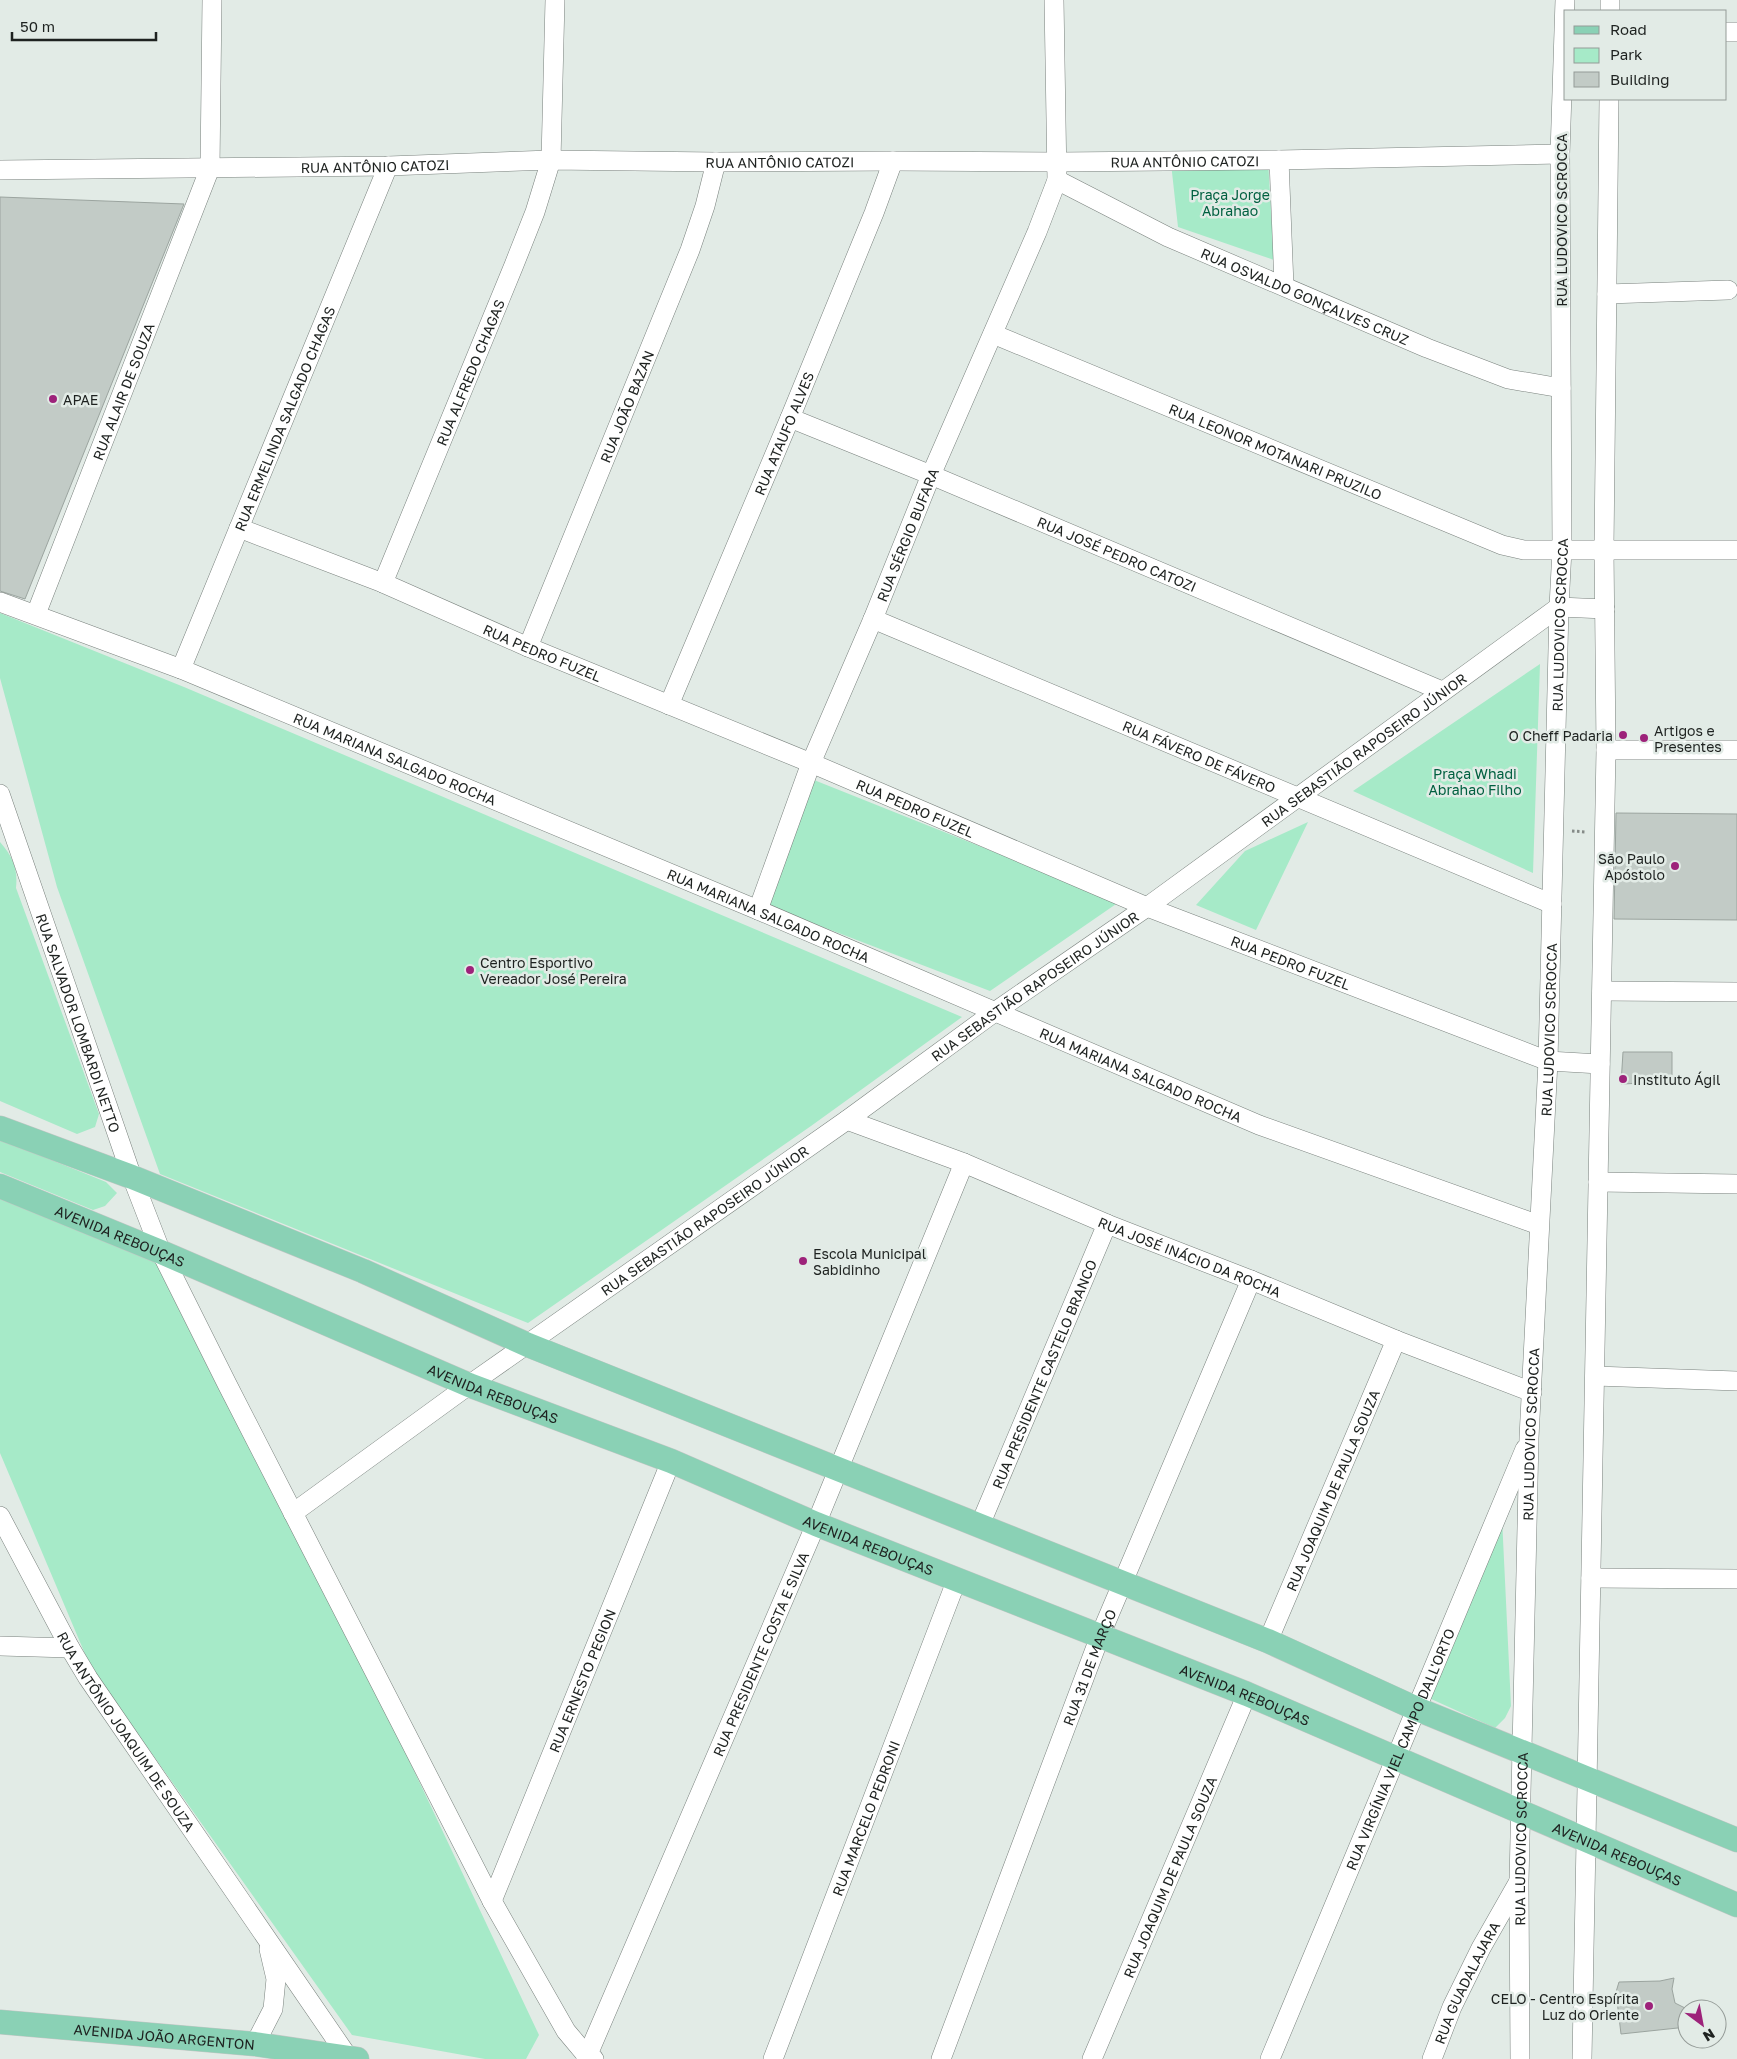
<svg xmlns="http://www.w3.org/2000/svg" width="1737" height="2059" font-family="'Golos Text',sans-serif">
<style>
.green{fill:#a6eac8}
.building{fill:#c2cbc6;stroke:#9ba49f}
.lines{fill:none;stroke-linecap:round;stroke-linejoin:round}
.minor-casing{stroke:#79817d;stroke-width:20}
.major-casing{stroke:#c4c6c5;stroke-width:25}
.path{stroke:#858b88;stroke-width:3;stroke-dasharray:2.5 2.5;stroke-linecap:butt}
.minor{stroke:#fff;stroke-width:19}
.major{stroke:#8ad1b5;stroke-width:24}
.poi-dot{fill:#9d227a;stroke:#e2ebe6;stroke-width:2}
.labels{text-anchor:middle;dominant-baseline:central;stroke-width:5;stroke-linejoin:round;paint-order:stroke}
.street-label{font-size:14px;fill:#1e2220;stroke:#e2ebe6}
.park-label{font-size:14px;fill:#016040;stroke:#e2ebe6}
.poi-label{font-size:14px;fill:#1e2220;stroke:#e2ebe6;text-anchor:start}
</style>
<rect width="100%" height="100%" fill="#e2ebe6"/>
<path class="green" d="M1268,161L1274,260L1178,227L1171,163Z
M0,613L184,687L962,1017L811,1126L528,1323L160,1174L57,887L0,678Z
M1540,664L1533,873L1353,791Z
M809,778L1119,902L990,991L768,906Z
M1308,822L1256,930L1196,905L1245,851Z
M0,842C13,857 18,868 16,888L99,1114L95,1127L77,1134L0,1101Z
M0,1139L106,1182L117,1193L105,1206L93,1210L0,1172Z
M0,1192L174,1263L539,2035L526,2059H485L352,2035L91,1668L0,1453Z
M1502,1518L1511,1706L1505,1718L1495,1728L1429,1698Z"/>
<path class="building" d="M0,197L184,204L25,599L0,591Z
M1616,813L1737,814V920L1614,919Z
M1623,1052H1672V1082L1621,1084Z
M1674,1978L1672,1989L1675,2003L1687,2009V2027L1621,2034L1616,1992L1619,1982L1660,1981Z"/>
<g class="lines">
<defs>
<g id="minor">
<path d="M1610,0V11"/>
<path d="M1726,32H1737"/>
<path d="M1279,160L1284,286"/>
<path id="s1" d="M0,170L388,166L551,160L716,162L893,161L1058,162L1279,160L1560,154"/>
<path id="s2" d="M1057,180L1168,237L1427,348L1508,379L1561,388"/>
<path d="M1607,294L1728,290"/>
<path id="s3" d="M993,334L1502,545L1524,550H1737"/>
<path id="s4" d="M790,418L931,475L1442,691"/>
<path id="s5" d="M239,528L383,583L528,647L811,763L1147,907L1548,1061L1600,1064"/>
<path id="s6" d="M383,583L514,265L535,212L551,160L555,0"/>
<path id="s7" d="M0,602L181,669L758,910L1259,1125L1539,1225"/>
<path id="s8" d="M36,614L210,168L212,0"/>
<path id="s9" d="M873,619L1552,904"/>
<path id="s10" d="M528,647L690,250L705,206L716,162"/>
<path id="s11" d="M181,669L388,166"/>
<path id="s12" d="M669,705L790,418L874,213L893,161"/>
<path d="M1606,750H1737"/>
<path id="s13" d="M0,794L132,1177L161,1252L227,1384L492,1901L566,2031L587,2056L594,2059"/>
<path id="s14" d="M758,910L811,763L873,619L931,475L1037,232L1057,180L1054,0"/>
<path d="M1602,991L1737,992"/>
<path id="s15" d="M847,1120L964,1163L1107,1224L1251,1280L1396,1340L1532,1392"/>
<path d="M1598,1182L1737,1184"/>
<path d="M1595,1376L1737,1381"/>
<path id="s16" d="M293,1513L469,1385L847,1120L996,1011L1147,907L1559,607L1605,609"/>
<path id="s17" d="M0,1516L70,1648L88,1678L348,2057"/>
<path id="s18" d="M980,1525L1107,1224"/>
<path d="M1591,1578L1737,1579"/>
<path id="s19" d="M1268,1641L1396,1340"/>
<path d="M0,1646L70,1648"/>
<path id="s20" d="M492,1901L671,1461"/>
<path d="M255,2044L273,2009L276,1979L269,1949"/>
<path id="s21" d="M586,2059L816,1524L964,1163"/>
<path id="s22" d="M773,2059L957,1579"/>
<path id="s23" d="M941,2059L1100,1636L1251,1280"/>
<path id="s24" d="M1092,2059L1247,1694"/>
<path id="s25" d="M1270,2059L1525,1449"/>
<path id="s26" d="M1432,2059L1452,2007L1481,1948L1518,1883"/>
<path id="s27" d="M1520,2059L1519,1882L1529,1438L1548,1061L1559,607L1562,549L1560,154L1565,0"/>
<path d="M1582,2059L1606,750L1604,549L1609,99"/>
</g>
<g id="major">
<path d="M0,1128L132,1177L363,1271L528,1345L1268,1641L1417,1709L1737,1840"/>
<path id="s28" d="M0,1186L161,1252L469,1385L671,1461L816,1524L1247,1694L1737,1905"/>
<path id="s29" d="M0,2022L255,2044L357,2059"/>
</g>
</defs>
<use href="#minor" class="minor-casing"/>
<use href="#major" class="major-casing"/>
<path class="path" d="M1572,831L1586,832"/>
<use href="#minor" class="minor"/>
<use href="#major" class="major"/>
</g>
<g class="poi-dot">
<circle cx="53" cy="399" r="5"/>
<circle cx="1623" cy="735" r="5"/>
<circle cx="1644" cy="738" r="5"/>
<circle cx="1675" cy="866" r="5"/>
<circle cx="470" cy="970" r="5"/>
<circle cx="1623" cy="1079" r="5"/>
<circle cx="803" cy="1261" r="5"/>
<circle cx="1649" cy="2006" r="5"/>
</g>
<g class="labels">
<g class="street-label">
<text stroke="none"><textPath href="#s1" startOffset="780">RUA ANTÔNIO CATOZI</textPath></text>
<text stroke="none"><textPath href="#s1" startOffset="1185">RUA ANTÔNIO CATOZI</textPath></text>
<text stroke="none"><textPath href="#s1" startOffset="375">RUA ANTÔNIO CATOZI</textPath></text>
<text transform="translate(1561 220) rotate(-90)">RUA LUDOVICO SCROCCA</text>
<text stroke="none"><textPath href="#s2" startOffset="274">RUA OSVALDO GONÇALVES CRUZ</textPath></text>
<text stroke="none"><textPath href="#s6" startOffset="228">RUA ALFREDO CHAGAS</textPath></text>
<text stroke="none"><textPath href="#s8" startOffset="239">RUA ALAIR DE SOUZA</textPath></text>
<text stroke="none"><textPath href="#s10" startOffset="260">RUA JOÃO BAZAN</textPath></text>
<text stroke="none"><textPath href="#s11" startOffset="271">RUA ERMELINDA SALGADO CHAGAS</textPath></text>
<text stroke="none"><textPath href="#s12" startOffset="295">RUA ATAUFO ALVES</textPath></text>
<text stroke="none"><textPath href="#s3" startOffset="306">RUA LEONOR MOTANARI PRUZILO</textPath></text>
<text stroke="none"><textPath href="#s14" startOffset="404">RUA SÉRGIO BUFARA</textPath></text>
<text stroke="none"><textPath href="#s4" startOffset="354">RUA JOSÉ PEDRO CATOZI</textPath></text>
<text stroke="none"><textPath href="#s27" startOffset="1435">RUA LUDOVICO SCROCCA</textPath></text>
<text stroke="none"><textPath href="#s5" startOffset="328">RUA PEDRO FUZEL</textPath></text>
<text stroke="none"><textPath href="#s16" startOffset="1315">RUA SEBASTIÃO RAPOSEIRO JÚNIOR</textPath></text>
<text stroke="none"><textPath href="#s9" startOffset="354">RUA FÁVERO DE FÁVERO</textPath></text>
<text stroke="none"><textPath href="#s7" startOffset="425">RUA MARIANA SALGADO ROCHA</textPath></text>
<text stroke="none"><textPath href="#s5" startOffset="732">RUA PEDRO FUZEL</textPath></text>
<text stroke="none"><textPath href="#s7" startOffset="830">RUA MARIANA SALGADO ROCHA</textPath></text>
<text stroke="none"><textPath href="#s5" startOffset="1138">RUA PEDRO FUZEL</textPath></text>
<text stroke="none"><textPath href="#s16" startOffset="910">RUA SEBASTIÃO RAPOSEIRO JÚNIOR</textPath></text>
<text stroke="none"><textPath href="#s13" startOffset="242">RUA SALVADOR LOMBARDI NETTO</textPath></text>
<text stroke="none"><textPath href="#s27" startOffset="1030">RUA LUDOVICO SCROCCA</textPath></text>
<text stroke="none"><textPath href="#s7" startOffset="1235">RUA MARIANA SALGADO ROCHA</textPath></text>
<text stroke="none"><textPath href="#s16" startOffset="505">RUA SEBASTIÃO RAPOSEIRO JÚNIOR</textPath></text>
<text stroke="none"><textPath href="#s28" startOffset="130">AVENIDA REBOUÇAS</textPath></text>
<text stroke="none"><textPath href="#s15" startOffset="369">RUA JOSÉ INÁCIO DA ROCHA</textPath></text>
<text stroke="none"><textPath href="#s18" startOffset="164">RUA PRESIDENTE CASTELO BRANCO</textPath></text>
<text stroke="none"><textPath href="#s28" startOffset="535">AVENIDA REBOUÇAS</textPath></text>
<text stroke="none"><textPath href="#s27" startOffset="625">RUA LUDOVICO SCROCCA</textPath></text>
<text stroke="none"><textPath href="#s19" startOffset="164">RUA JOAQUIM DE PAULA SOUZA</textPath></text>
<text stroke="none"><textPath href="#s28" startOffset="940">AVENIDA REBOUÇAS</textPath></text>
<text stroke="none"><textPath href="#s21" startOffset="441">RUA PRESIDENTE COSTA E SILVA</textPath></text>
<text stroke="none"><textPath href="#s23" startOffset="419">RUA 31 DE MARÇO</textPath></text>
<text stroke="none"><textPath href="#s20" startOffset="238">RUA ERNESTO PEGION</textPath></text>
<text stroke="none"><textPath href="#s28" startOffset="1345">AVENIDA REBOUÇAS</textPath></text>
<text stroke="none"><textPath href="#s17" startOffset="250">RUA ANTÔNIO JOAQUIM DE SOUZA</textPath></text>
<text stroke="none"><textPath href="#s25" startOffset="336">RUA VIRGÍNIA VIEL CAMPO DALL'ORTO</textPath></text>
<text stroke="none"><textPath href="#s22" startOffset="258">RUA MARCELO PEDRONI</textPath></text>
<text stroke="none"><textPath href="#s27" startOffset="220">RUA LUDOVICO SCROCCA</textPath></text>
<text stroke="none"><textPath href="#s28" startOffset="1750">AVENIDA REBOUÇAS</textPath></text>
<text stroke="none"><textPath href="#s24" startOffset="198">RUA JOAQUIM DE PAULA SOUZA</textPath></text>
<text stroke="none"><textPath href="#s26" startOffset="84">RUA GUADALAJARA</textPath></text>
<text stroke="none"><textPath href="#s29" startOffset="165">AVENIDA JOÃO ARGENTON</textPath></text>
</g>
<g class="park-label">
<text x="1230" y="194">Praça Jorge<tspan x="1230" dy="16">Abrahao</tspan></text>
<text x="1475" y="773">Praça Whadi<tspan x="1475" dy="16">Abrahao Filho</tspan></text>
</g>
<g class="poi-label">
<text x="63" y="399">APAE</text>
<text x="1654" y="730">Artigos e<tspan x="1654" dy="16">Presentes</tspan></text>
<text x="1613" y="735" text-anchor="end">O Cheff Padaria</text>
<text x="1665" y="858" text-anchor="end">São Paulo<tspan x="1665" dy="16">Apóstolo</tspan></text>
<text x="480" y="962">Centro Esportivo<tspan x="480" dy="16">Vereador José Pereira</tspan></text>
<text x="1633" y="1079">Instituto Ágil</text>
<text x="813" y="1253">Escola Municipal<tspan x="813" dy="16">Sabidinho</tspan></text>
<text x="1639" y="1998" text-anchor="end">CELO - Centro Espírita<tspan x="1639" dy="16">Luz do Oriente</tspan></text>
</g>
</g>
<rect x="1564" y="10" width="162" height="90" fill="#e2ebe6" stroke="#949b97"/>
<rect x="1574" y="26" width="25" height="8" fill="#8ad1b5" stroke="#949b97"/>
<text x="1610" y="35" font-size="15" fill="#1e2220">Road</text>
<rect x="1574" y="48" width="25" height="15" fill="#a6eac8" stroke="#949b97"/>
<text x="1610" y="60" font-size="15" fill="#1e2220">Park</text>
<rect x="1574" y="72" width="25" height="15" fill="#c2cbc6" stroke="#949b97"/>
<text x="1610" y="85" font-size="15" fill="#1e2220">Building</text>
<g transform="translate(1702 2024) rotate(148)"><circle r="24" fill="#e2ebe6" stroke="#949b97"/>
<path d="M0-4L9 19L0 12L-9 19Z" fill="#9d227a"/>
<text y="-8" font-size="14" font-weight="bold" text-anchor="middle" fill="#1e2220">N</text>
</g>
<path d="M12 32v8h144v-8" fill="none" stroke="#1e2220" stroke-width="2.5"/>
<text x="20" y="32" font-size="15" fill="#1e2220" stroke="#e2ebe6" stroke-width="4" paint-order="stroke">50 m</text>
</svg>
